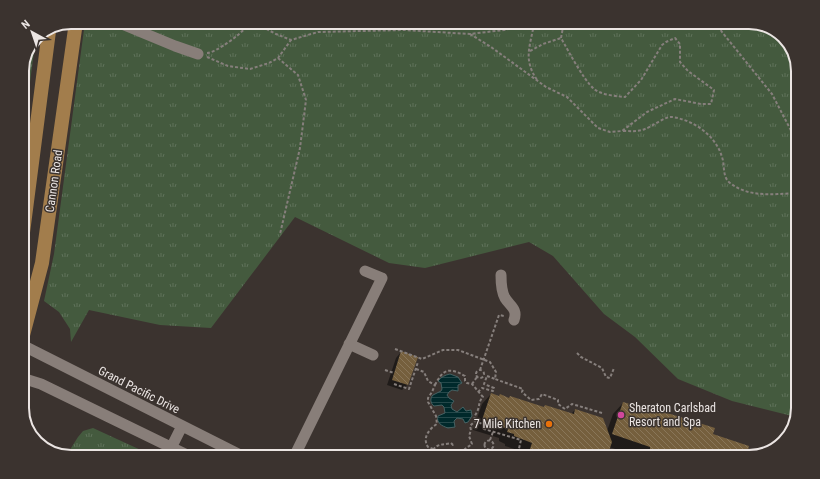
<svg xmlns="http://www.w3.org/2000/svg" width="820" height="479" font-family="'Roboto Condensed',sans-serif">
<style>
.grass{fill:url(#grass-tufts)}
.water{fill:url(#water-rules);stroke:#466162}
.shadow{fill:#0007}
.building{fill:url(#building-back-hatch)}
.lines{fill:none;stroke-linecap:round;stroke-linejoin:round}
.path{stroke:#867f7c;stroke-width:2;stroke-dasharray:3 2;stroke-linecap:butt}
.minor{stroke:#887e79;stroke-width:11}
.major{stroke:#a27d4c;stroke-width:14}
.hotel-dot{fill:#d1479c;stroke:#3b332f;stroke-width:1.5}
.food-dot{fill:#e8710a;stroke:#3b332f;stroke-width:1.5}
.labels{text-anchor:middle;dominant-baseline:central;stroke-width:3;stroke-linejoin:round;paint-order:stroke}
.street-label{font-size:12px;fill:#ebe5e3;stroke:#3b332f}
.poi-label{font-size:12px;fill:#ebe5e3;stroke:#3b332f;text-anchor:start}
.rim{fill:none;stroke:#ebe5e3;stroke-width:2}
</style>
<defs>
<pattern id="grass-tufts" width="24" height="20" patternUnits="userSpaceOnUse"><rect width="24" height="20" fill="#445a3e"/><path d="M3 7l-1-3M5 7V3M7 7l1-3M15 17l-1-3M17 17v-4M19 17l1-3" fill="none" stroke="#5f725a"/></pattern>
<pattern id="water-rules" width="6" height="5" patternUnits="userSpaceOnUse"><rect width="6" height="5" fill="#00292b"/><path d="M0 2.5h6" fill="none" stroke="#25484a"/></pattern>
<pattern id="building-back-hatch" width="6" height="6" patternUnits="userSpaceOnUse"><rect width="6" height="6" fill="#755f3d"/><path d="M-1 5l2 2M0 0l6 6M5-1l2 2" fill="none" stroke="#897659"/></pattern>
</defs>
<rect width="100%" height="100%" fill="#3b332f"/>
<path class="grass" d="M85,22H749L773,28L791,46L798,68V408L796,417L732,401L678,379L635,337L604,314L553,256L529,242L425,268L389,263L295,217L211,328L160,325L89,310L71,342L70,329L59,312L44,301L54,254Z
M36,37L22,142V68Z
M93,428L156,457H71L66,456L78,437L83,431Z"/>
<path class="water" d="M450,374L458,377L462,383L458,385V391L452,390L449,392L447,395L449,398L454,401L451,405L452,409L457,412L463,407L466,411L471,410L472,416L468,422L465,423L463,419L457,418L454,421L455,427L448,428C442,426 436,423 438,416L445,413L444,407L442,405L434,406C430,403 430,398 433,395L441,391L442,389L441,383L438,381C441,377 445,375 450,374Z"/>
<path class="shadow" d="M401,352L407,385L402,390L387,385L396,358Z
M491,394L571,414L575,410L607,431L613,414L623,403L660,413L662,412L712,435L759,454L749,457H640L609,447L606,457H522L524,452L505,446V444L499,441V438L473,430L482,404Z"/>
<path class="building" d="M401,351L418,357L408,385L392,380Z
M491,393L499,396L500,394L509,398L510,396L544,407L545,405L574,414L575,409L603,418L612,442L607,457H533L534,454L529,452L532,443L514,436V434L507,432L508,429L482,420Z
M623,402L661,413V411L715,428L713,434L749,446L748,450L761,454L749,457H676L650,449V447L612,434Z"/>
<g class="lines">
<path class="path" d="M253,22L276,34L291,40L318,32L404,30L470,34L504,30L534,24L538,22
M715,22L722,32L772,94L798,144
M534,24C530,47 523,59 537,80
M470,34L491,47L546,87L567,97L598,128L610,132L622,131L647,112L675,99L701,104H711L714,90L688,71L680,62V44L675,38L666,42L662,45L641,80L625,97C615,96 602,95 594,89C583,79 569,52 561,38L564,22
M530,51L543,44L561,38
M207,53C215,53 240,35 245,28C245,28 247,22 247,22
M207,57L228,66L250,69L269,63L278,58L291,40
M278,58L298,75L306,100L300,148L280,234
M623,131C631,131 637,132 645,129C652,127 665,116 672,117C694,120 716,136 722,157C725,165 722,177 730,183C749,198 775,194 798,193
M395,349L422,359L443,350H458L490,362L496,372L495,379L523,389L522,392L531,400L539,399L542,394L558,400V404L565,409L572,404L602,413
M577,353L581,357L602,368L606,377L610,378L614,368
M416,369L424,372L428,381L435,385L432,392L428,398V402L436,416L437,424C429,429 422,438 428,447L433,449L439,456L452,453L456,455H460L465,449L472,444L469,436L471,430L470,426L475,421L485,425L484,429L521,440L517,457
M385,370L394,373
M480,370L499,315L504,316
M476 374a4 4 0 1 1 8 0a4 4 0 1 1-8 0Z
M487,376L495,379
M394,384L409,389L418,362
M472,384L477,377
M435,385C443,369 449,367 465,376V381L467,383L472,384L483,397C478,402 480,406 477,412C475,416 474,416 475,421
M478,392L482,388L493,391L494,388L484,384L487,376
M490,440L493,432
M484.5 445a4.5 4.5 0 1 1 9 0a4.5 4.5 0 1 1-9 0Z
M433,450C438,443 444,445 451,443L453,445L455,444"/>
<path class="minor" d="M117,22L175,46L198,54
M501,275C501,282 501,291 505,298C510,306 518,309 514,320
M349,344L373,355
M22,345L244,457
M22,378L41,384L191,457
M171,448L182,426
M294,457L382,278L365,271"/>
<path class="major" d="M22,240L49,31
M22,339L42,263L76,22"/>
</g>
<circle class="hotel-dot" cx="621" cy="415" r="4"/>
<circle class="food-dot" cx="549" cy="424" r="4"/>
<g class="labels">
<g class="street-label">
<text transform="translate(54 181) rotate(-82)">Cannon Road</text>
<text transform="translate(139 390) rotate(27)">Grand Pacific Drive</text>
</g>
<g class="poi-label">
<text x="629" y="408">Sheraton Carlsbad<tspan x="629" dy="14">Resort and Spa</tspan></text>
<text x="541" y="424" text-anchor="end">7 Mile Kitchen</text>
</g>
</g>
<path d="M0 0H820V479H0ZM71 29H749A42 42 0 0 1 791 71V408A42 42 0 0 1 749 450H71A42 42 0 0 1 29 408V71A42 42 0 0 1 71 29Z" fill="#3b332f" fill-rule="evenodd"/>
<path class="rim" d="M71 29H749A42 42 0 0 1 791 71V408A42 42 0 0 1 749 450H71A42 42 0 0 1 29 408V71A42 42 0 0 1 71 29Z"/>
<g transform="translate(32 32) rotate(320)" stroke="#3b332f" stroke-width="3" paint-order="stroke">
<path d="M0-3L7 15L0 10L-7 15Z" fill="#ebe5e3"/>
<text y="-6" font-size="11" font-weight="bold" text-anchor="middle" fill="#ebe5e3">N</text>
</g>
</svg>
